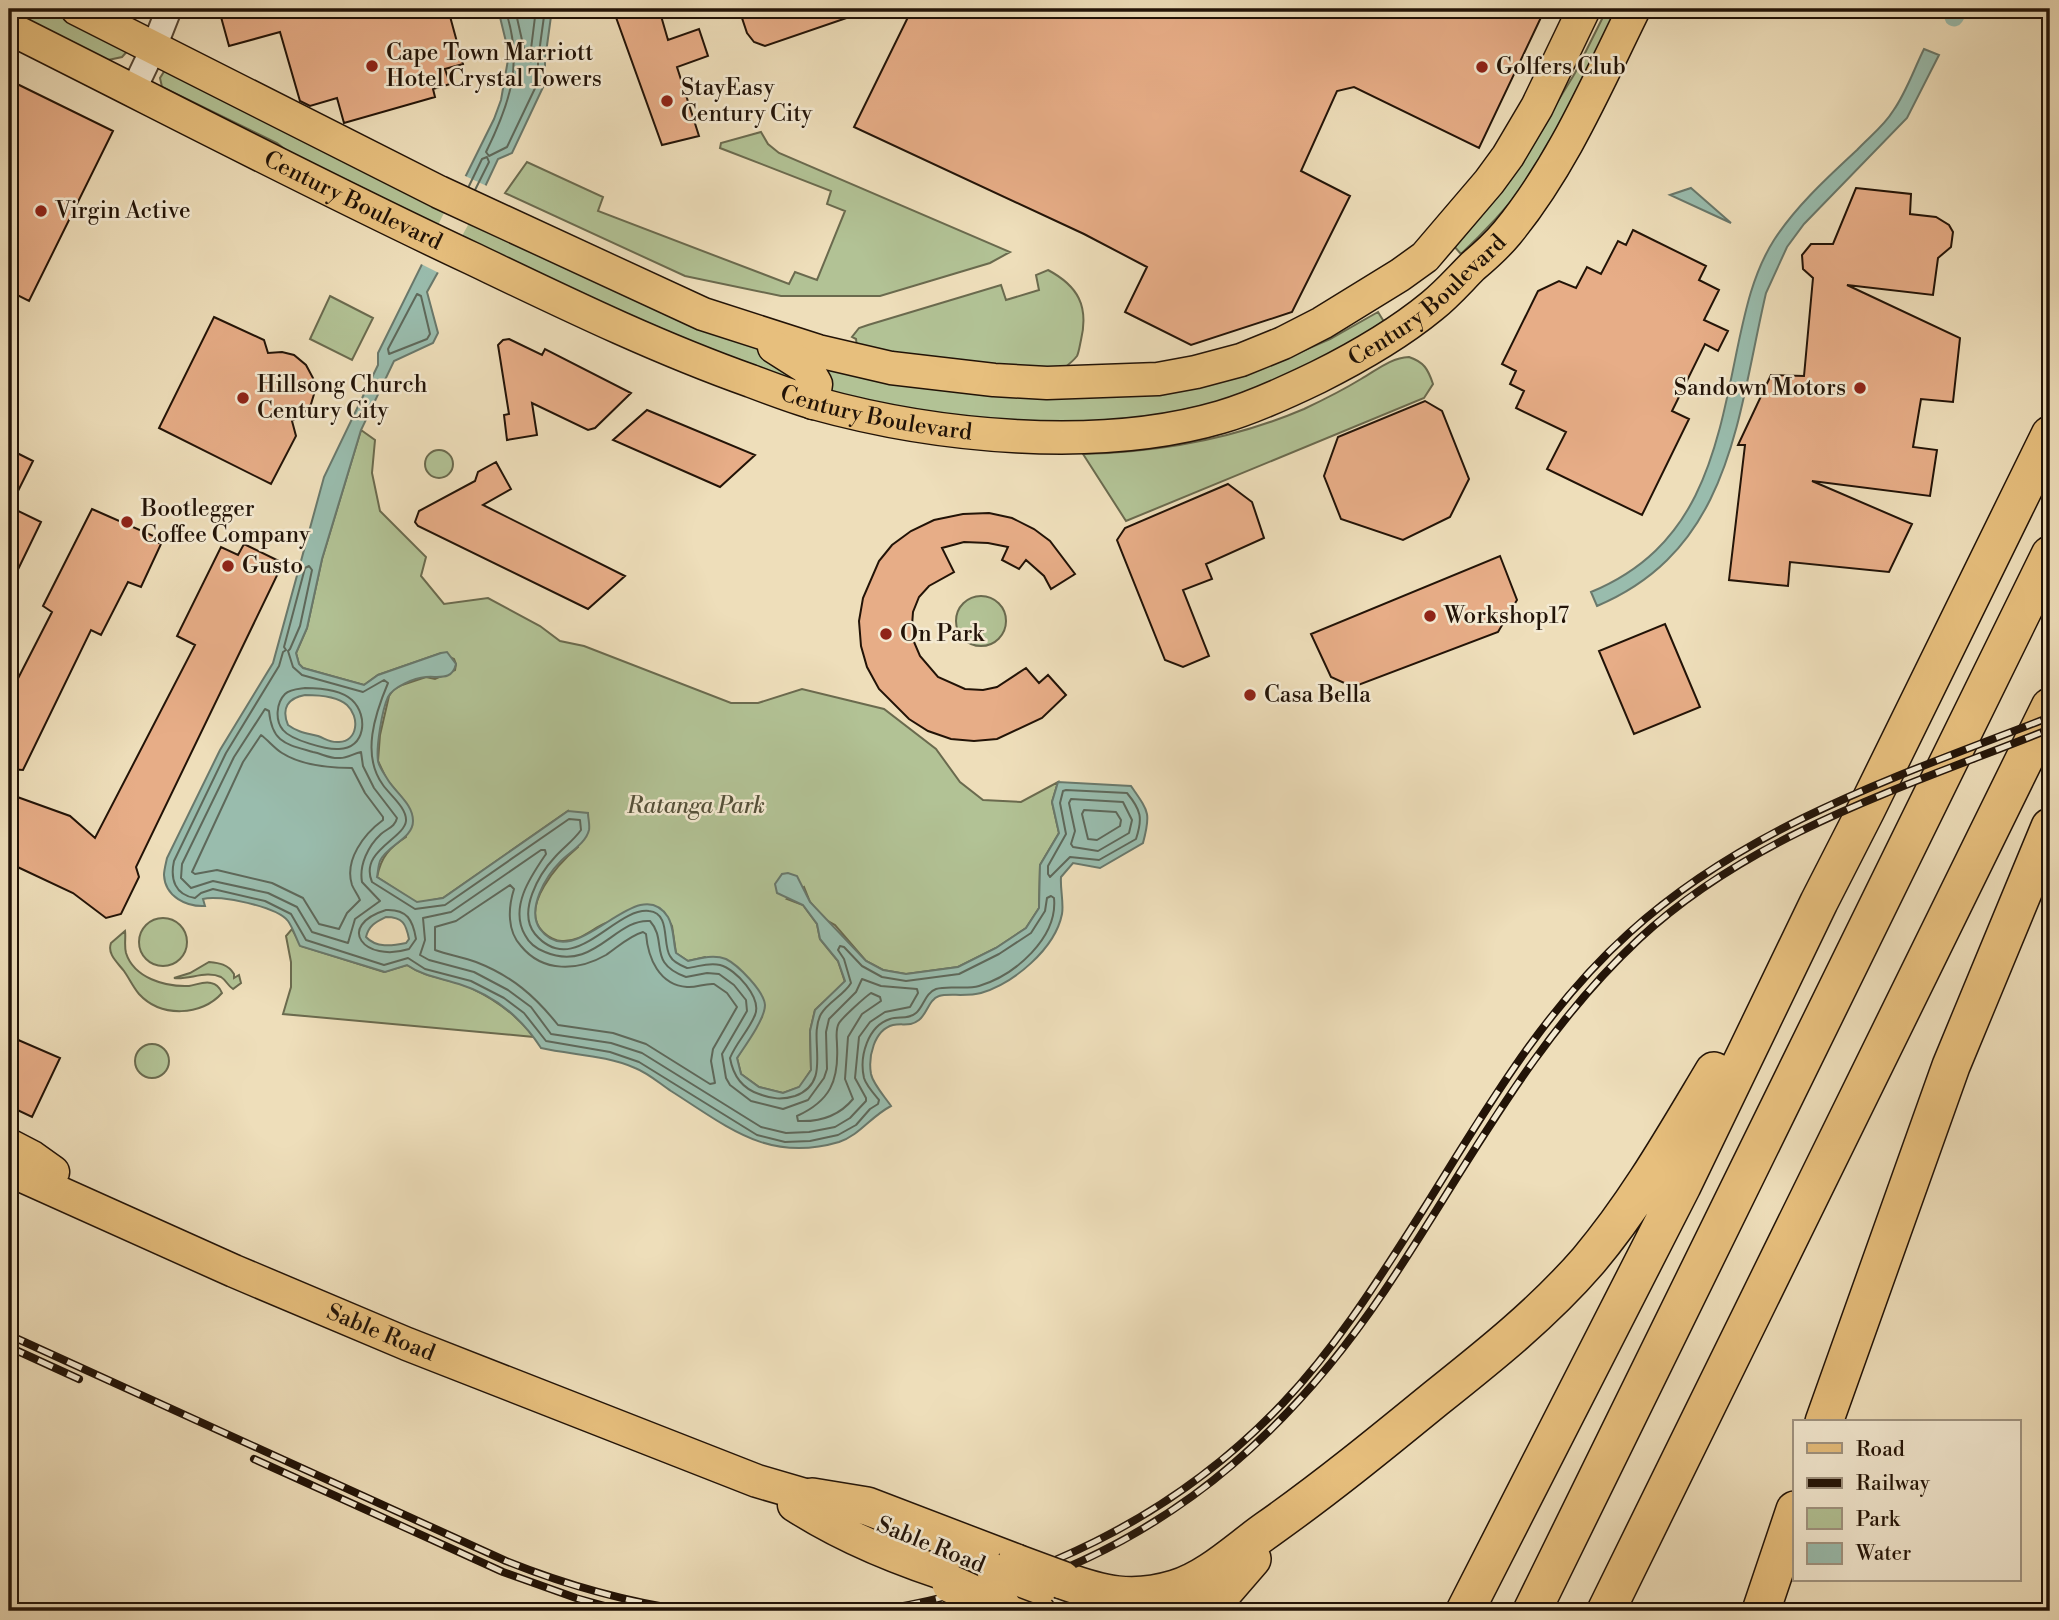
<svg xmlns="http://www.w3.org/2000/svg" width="2059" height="1620" font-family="'Libre Bodoni',serif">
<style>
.green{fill:#b2c295;stroke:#6a6a4e;stroke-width:2}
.water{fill:#99bcad;stroke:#69786b;stroke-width:2;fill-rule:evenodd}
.pier{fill:#eedeba}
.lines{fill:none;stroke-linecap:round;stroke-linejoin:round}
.shore{stroke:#5e685a;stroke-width:2}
.canal{stroke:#99bcad;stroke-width:19}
.building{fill:#e7ad87;stroke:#221307;stroke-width:2}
.minor-casing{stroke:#554634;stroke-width:28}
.major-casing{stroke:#221307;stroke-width:35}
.highway-casing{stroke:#221307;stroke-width:40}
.minor{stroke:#f4ead2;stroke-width:24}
.major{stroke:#e7bf7d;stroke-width:32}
.highway{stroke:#e7bf7d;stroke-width:37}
.rail-casing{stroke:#221307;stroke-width:8}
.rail{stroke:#f4ead2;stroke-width:5;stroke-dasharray:16;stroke-linecap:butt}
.major-bridge-casing{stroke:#221307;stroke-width:35;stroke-linecap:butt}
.highway-bridge-casing{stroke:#221307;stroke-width:40;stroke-linecap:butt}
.major-bridge{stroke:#e7bf7d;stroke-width:32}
.highway-bridge{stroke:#e7bf7d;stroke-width:37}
.poi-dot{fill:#8f2418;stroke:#f4ead2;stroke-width:2.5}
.labels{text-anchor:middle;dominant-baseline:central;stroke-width:5;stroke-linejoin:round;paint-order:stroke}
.poi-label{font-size:23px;fill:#221307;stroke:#f4ead2;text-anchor:start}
.street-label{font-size:23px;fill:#221307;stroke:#f4ead2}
.park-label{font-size:23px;font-style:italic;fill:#545039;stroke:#f4ead2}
</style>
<rect width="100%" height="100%" fill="#eedeba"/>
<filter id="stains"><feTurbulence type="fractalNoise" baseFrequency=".00286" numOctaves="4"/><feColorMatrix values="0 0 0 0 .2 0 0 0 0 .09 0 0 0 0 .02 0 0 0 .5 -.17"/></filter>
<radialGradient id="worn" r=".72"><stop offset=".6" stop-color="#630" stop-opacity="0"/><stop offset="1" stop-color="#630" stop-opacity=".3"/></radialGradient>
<path class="green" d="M9,9H51L131,47L122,57L99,62L9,21Z
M1607,9L1621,12C1602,50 1586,92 1564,129C1536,175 1500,217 1461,254L1452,244L1550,114L1575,73Z
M165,70L889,379L1289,357L1330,339L1378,312L1386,325L1296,376L1214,403L1166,414L1105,423L991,420L861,403L744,371L309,168L277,143L162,87L160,78Z
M761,132L768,144L779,153L1010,252L990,263L880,296H781L685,276L505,193L527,162L603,197L598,211L789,284L795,272L817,280L845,211L827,204L831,191L720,148L721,143Z
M1048,270C1078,286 1089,306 1081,340C1080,344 1079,352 1077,356C1074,360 1068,365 1064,368L994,371L857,347L856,339L852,337L859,328L868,325L1001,285L1006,300L1039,290L1036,275Z
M330,296L373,318L352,360L310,339Z
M1409,357C1424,362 1428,369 1433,384L1424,398L1126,521L1083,454C1159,452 1234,439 1304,409C1323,400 1343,390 1361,379C1377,370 1390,358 1409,357Z
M361,430L375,440L372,473L380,511L426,557L421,576L444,604L488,598L540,626L560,641L584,646L731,703H758L802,689L884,709L936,749L960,782L983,800L1021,802L1058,782L1052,802L1059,833L1040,865L1039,908L1026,928L996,948L958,967L906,974L883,970L866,961L835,925L824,919L810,902L804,887L787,899L803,905L817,924L820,939L838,961L845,982L815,1010L810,1031L811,1070L800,1087L783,1093L759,1087L741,1074L737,1058L762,1017L705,957L688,961L676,953L672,926L664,912C646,916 623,916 606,923C591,929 580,942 562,941C556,941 548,937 543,932C518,907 559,863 578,847L568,811L443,898L417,903L377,877C381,857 389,848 406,837L407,804L387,780L378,761L380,735L389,696L393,690L402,685L426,677L435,679L455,670L456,664L454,659L441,653L378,675L364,685L303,668L299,664L296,653L307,628L322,559Z
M425 464a14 14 0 1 1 28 0a14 14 0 1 1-28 0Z
M956 621a25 25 0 1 1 50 0a25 25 0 1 1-50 0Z
M139 942a24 24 0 1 1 48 0a24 24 0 1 1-48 0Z
M292,929L301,946L384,972L407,965C426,978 447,978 469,987C495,999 516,1014 534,1037L283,1014L291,987V962L286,936Z
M125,931C126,938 124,945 126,953C134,978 165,987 189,986C196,985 204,981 211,983C217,984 220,988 222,993C202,1016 161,1018 139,994C133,987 129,978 124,971C117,962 107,954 111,943Z
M209,962C219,963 228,964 234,974V978L239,975L241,983L233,989C228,986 226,980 221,977C206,970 189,980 174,978L190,973Z
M135 1061a17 17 0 1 1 34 0a17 17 0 1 1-34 0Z"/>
<path class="water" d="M498,9H552L545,60V83L512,153L498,159L483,191L427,292L438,333L433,343L394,361L361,430L322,559L307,628L296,653L299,664L303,668L364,685L378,675L441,653L447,652L456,664C452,681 439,676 426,677C414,678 393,687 388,697C382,710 376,747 378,761C379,767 385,775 388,780C396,793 413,804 413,821C413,839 387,845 380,861C378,866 378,873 377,877L417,902L443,898L568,811L588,813C588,818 590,825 589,830C586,843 570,852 561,861C546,876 526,909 540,929C576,978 637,868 668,917C674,927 673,941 676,953L688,961C700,958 714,954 726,959C738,965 764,991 765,1005C765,1019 745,1046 737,1058L741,1074L759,1087L783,1093L799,1087L811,1070L810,1031L815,1010L845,981L838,961L820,939L817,924L803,905L777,893L775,884L782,874L788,873L797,876L810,902L866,961L883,970L906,974L958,967L996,948L1026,928L1039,908L1040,865L1059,833L1052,802L1058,782L1131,786C1149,812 1151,813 1143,843L1100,868L1073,863L1061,877C1060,889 1064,903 1062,914C1055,949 1014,983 981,993C967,997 947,993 939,996C929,999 927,1014 919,1020C910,1027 903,1023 893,1025C874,1030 868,1057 871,1074C873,1084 885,1097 891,1106C870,1117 860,1135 839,1142C768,1163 728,1127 671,1091C659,1083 648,1073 635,1068C606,1055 572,1055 541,1048C521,1017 494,995 459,984C440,978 423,976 407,965L385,972L300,946C296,938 293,928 288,921C277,907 219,894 203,899L205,906C187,907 165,897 164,875C164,870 166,863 167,858L220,750L273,663L324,477L378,365V353L494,119L501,100L509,54ZM305,695C318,695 337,696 347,705C360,717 358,741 339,742C330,743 326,739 318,736C307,733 299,733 288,725C281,708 288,698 305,695ZM386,917C403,917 406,924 409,939L406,943C392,946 376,948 366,937C369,925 376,922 386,917Z
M1924,49L1939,55L1907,118L1804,224L1787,247L1766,293C1737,417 1732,549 1597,606L1591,592C1699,547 1716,454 1737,350C1745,312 1753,273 1774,240C1796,206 1828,177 1857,150C1869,137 1884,126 1893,111C1906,93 1914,69 1924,49Z
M1691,188L1731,223L1670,195Z"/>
<path class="pier" d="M463,175L489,187L441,274L419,263Z"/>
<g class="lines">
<path class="shore" d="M505,9C524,63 510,103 486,152L489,156L507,147L538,82V60L545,9
M515,9L524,49L527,52L531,49L536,9
M469,186L482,159L487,157L489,162L475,190
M417,294L421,296L430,334L427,339L389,354L388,349Z
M309,566L312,570L300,626L290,649L288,651L293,667L302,675L363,692L384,680L388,683C375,714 361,755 383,785C390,795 407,808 406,821C404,839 359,851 372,882L415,909L445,905L569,819L580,820L581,830C573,841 564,847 555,857C539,874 517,912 535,934C574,980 614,907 649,911C671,913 662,944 670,956C673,962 682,966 687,968C698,967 708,962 720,965C736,969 762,998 755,1015C749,1030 736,1043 730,1058C733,1075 741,1088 759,1094C772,1099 782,1100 795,1096C834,1082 807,1039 821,1014C828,1002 844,995 851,983L844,959L838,950L840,946L844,947L862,966L882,977L906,981L959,974L999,954L1031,933L1045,911L1047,898L1051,896L1054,898C1058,938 1015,975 979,986C965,990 948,985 936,989C925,993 924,1006 916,1013C908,1020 899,1016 890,1019C868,1026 859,1056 864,1078C866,1085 874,1094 879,1100L878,1104L870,1109L856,1125L838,1135L810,1141L785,1142L757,1135L639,1062L610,1052L546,1041L524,1013L504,998L471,981L425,969L408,958L384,965L306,940L291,914L265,901L213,889L201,893L195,898C175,895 170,879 174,861L226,753L279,666L283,652L286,650L284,647L305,568Z
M305,688C320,688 341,690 352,700C369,716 365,749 339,749C327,750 291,740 283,730C275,721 276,703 285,694C290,689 298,689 305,688Z
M265,709L269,711C272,743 286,744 313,752C323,754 330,759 340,758C348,758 354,753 361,752L363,766L374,788L397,818C395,827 388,828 381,834C368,846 359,865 362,882L380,901L355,919L348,943L312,932L297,907L268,893L213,881L191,888L181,878L182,864L234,757Z
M261,735C268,740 274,748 282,753C301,765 331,768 352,768L365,793L383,817V820C364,834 344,860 352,885C354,890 358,895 360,900L347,913L339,929L319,924L303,898L272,883L217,870L195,874L192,872L243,762Z
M1066,790L1127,793C1141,810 1143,818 1136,839L1099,860L1070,857L1050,877L1048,874V866L1066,834L1060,803L1063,791Z
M1071,799L1123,802L1132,820L1129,833L1098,851L1073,847L1071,844L1075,831L1069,803Z
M1084,810L1116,812L1121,820L1120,826L1097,840L1088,839L1082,814Z
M541,850H545L546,854C531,876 509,907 525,935C529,943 537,949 545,952C594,973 615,918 650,921C668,941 647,963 686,977L707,973L719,974L734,985L746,1000L747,1011L722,1054L726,1078L730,1085L751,1101L783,1109L808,1100L824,1078L827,1069L826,1032L829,1019L856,992L862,979L881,986L917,989L918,993L910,1007L885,1012L870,1022L859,1037L855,1078L866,1098V1101L850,1118L835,1127L809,1132L786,1133L761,1127L642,1053L611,1043L551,1034L531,1007L508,990L474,972L429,960L420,955L425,940L423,918L451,912Z
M510,885L514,889C508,908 507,931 521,946C543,973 578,971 606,955C618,947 629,936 643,932L646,934C648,958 659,985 687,987C696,988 705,983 714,984L727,993L737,1007L713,1049L711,1061L715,1083L710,1084L646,1044L613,1033L558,1025C535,996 512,976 476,962C463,957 448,955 435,950V927L456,921Z
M386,910C407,909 413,920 416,939L409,949C364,963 335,926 386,910Z
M871,993L880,997L881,1001L862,1014L848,1037L845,1079L853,1099C839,1116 819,1122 798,1121L797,1116C830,1101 839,1081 837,1045C837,1038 835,1030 839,1023C843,1017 865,997 871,993Z"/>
<path class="canal" d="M1954,17L1959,9"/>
</g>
<path class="building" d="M252,9H448L463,64L445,69L450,84L433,89L435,97L344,123L337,98L310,106L300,101L280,32L229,46L221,17Z
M613,9H659L668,40L699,29L708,56L677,67L699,136L662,145Z
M739,9H867V11L765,46L754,42L747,33Z
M912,9H1545L1479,148L1354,87L1337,91L1301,171L1350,196L1292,312L1191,345L1125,312L1147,267L1084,234L854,127Z
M9,80L113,131L29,301L9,291Z
M1856,188L1911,194L1910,214L1936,217L1949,225L1953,232L1951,247L1938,258L1933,295L1847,285L1960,338L1953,402L1921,399L1913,447L1937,450L1930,496L1812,481L1912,524L1889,572L1790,562L1788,586L1729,580L1745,445H1738L1771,375L1804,376L1813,278L1803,269L1802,255L1811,244H1833Z
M1633,230L1706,266L1699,280L1719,290L1704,320L1728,331L1718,351L1705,344L1672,411L1689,419L1642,515L1547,469L1566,432L1516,408L1524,391L1510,384L1516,371L1502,364L1538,291L1559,281L1576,288L1587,267L1601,274L1618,241L1626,245Z
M214,317L264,340L268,353L282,352L294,355L306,365L313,378L315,391L311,404L303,414L292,421L296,436L271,484L159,428Z
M509,339L542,355L545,349L631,393L595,428L588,430L532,403L537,435L507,440L504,415L509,414L498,345L503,340Z
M1425,401L1442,411L1469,479L1450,517L1403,540L1341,519L1324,476L1338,437Z
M647,410L755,455L720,487L613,440Z
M9,449L33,461L10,507L41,522L9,588Z
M496,462L511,489L483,505L625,576L588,609L418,526L415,522L419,511L475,481L478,472Z
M1228,484L1252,502L1264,538L1206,564L1212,579L1183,590L1209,656L1183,667L1165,660L1117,540L1125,528Z
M92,509L158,538L157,542L161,544L141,587L128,582L101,635L91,630L23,770L9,769V696L52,612L43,606Z
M989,513L1012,518L1034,529L1050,541L1075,574L1051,589L1044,576L1026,560L1019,569L1002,560L1008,547L988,543L964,542L942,548L954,572L929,586L919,597L913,612L912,626L914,642L920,656L938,677L965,689L983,690L997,687L1026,668L1039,683L1048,675L1066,695L1042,718L997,739L974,741L951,739L928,731L909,719L879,689L867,667L861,646L859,621L863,598L879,561L892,545L911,531L934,520L963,514Z
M244,544L283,563L136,867L139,877L121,914L106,918L73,893L9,863V794L70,816L95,838L195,645L177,636L221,547L238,555Z
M1500,556L1517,600L1498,632L1353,687L1331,677L1311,634Z
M1665,624L1700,707L1634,734L1599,651Z
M9,1036L60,1058L32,1117L9,1106Z"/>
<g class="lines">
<defs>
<path id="minor" d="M133,91L154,47L169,9"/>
<g id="major">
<path d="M77,9L439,192L703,314L818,351L891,368L994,380L1047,383L1158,379L1196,372L1241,360L1283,343L1322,323L1400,275L1425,257L1489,182L1508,156L1537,107L1584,9"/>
<path id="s1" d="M9,28C163,105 315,185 471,258C563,302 655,347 751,381C772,389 793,397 814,403C936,437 1098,453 1221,417C1255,407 1287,392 1318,377C1358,357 1398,334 1432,306C1447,294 1459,280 1473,266C1485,256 1497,245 1507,233C1562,166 1596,86 1634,9"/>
<path d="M774,347L807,368L816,384L813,403"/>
<path d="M9,1145L32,1157L53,1172"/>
<path id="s2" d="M9,1170L234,1271L407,1344L757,1481L812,1497L834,1505"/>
<path d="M794,1505C845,1538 905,1562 964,1580"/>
<path d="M1014,1601L1039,1611"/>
</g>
<path id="highway" d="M1824,1422L1951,1066L2050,827
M812,1497L867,1506L1016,1563
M1062,1580C1103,1595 1132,1602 1175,1589C1210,1578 1238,1550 1268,1529C1326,1488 1380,1444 1435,1399C1489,1356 1543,1313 1588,1261C1637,1203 1675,1136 1714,1071
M1207,1611L1252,1559
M1465,1611L1682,1186L1819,902L1866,810L2050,435
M1532,1611L2050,555
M1606,1611L2050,707
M1761,1611L1795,1510"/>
</defs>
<use href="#minor" class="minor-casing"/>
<use href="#major" class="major-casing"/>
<use href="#highway" class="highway-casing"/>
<use href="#minor" class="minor"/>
<use href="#major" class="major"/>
<use href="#highway" class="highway"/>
<defs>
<path id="rail" d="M9,1335L506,1561C566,1585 626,1602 690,1611
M9,1347L79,1379
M254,1459L503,1572L576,1598L623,1611
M873,1611C1028,1588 1174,1518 1283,1403C1338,1345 1380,1277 1423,1210C1484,1113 1542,1011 1629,933C1749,824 1901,775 2050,717
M935,1611C1135,1564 1272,1458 1385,1290C1467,1168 1530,1041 1639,939C1754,832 1908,786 2050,729"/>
</defs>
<use href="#rail" class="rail-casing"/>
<use href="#rail" class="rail"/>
<defs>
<path id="major-bridge" d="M993,1570L1041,1588"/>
<path id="highway-bridge" d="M1016,1563L1062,1580
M951,1584L1002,1607"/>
</defs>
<use href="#major-bridge" class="major-bridge-casing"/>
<use href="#highway-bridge" class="highway-bridge-casing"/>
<use href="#major-bridge" class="major-bridge"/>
<use href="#highway-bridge" class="highway-bridge"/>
</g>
<g class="poi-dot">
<circle cx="372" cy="66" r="7"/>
<circle cx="1482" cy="67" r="7"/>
<circle cx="667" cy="101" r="7"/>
<circle cx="41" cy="211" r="7"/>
<circle cx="1860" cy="388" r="7"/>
<circle cx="243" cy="398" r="7"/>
<circle cx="127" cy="522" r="7"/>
<circle cx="228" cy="566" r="7"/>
<circle cx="1430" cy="616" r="7"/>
<circle cx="886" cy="634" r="7"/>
<circle cx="1250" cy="695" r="7"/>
</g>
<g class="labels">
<g class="poi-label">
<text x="386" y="53">Cape Town Marriott<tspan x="386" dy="26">Hotel Crystal Towers</tspan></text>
<text x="1496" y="67">Golfers Club</text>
<text x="681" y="88">StayEasy<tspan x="681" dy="26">Century City</tspan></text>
<text x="55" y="211">Virgin Active</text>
<text x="257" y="385">Hillsong Church<tspan x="257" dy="26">Century City</tspan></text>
<text x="1846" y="388" text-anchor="end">Sandown Motors</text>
<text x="141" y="509">Bootlegger<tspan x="141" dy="26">Coffee Company</tspan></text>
<text x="242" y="566">Gusto</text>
<text x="1444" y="616">Workshop17</text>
<text x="900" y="634">On Park</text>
<text x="1264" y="695">Casa Bella</text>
</g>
<g class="street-label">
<text stroke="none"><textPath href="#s1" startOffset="385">Century Boulevard</textPath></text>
<text stroke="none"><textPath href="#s1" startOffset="1540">Century Boulevard</textPath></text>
<text stroke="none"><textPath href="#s1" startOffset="952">Century Boulevard</textPath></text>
<text stroke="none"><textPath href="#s2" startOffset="406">Sable Road</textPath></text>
<text transform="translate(931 1545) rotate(22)">Sable Road</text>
</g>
<g class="park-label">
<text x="696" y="806">Ratanga Park</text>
</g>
</g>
<rect width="2059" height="1620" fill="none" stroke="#eedeba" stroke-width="35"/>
<rect x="10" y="10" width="2038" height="1599" fill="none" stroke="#221307" stroke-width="3.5"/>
<rect x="18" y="18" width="2024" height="1585" fill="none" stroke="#221307" stroke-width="2"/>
<rect x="1793" y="1420" width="228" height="161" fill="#f4ead2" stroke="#a09481" stroke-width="2"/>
<rect x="1807" y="1443" width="35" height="10" fill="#e7bf7d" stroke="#a09481" stroke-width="2"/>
<text x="1856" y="1456" font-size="21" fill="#221307">Road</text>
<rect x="1807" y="1478" width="35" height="10" fill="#221307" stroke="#a09481" stroke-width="2"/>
<text x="1856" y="1490" font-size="21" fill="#221307">Railway</text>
<rect x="1807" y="1508" width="35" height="21" fill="#b2c295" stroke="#a09481" stroke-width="2"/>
<text x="1856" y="1526" font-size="21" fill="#221307">Park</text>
<rect x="1807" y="1543" width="35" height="21" fill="#99bcad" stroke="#a09481" stroke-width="2"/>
<text x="1856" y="1560" font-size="21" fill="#221307">Water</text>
<rect width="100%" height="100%" filter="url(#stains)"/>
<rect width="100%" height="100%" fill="url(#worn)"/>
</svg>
